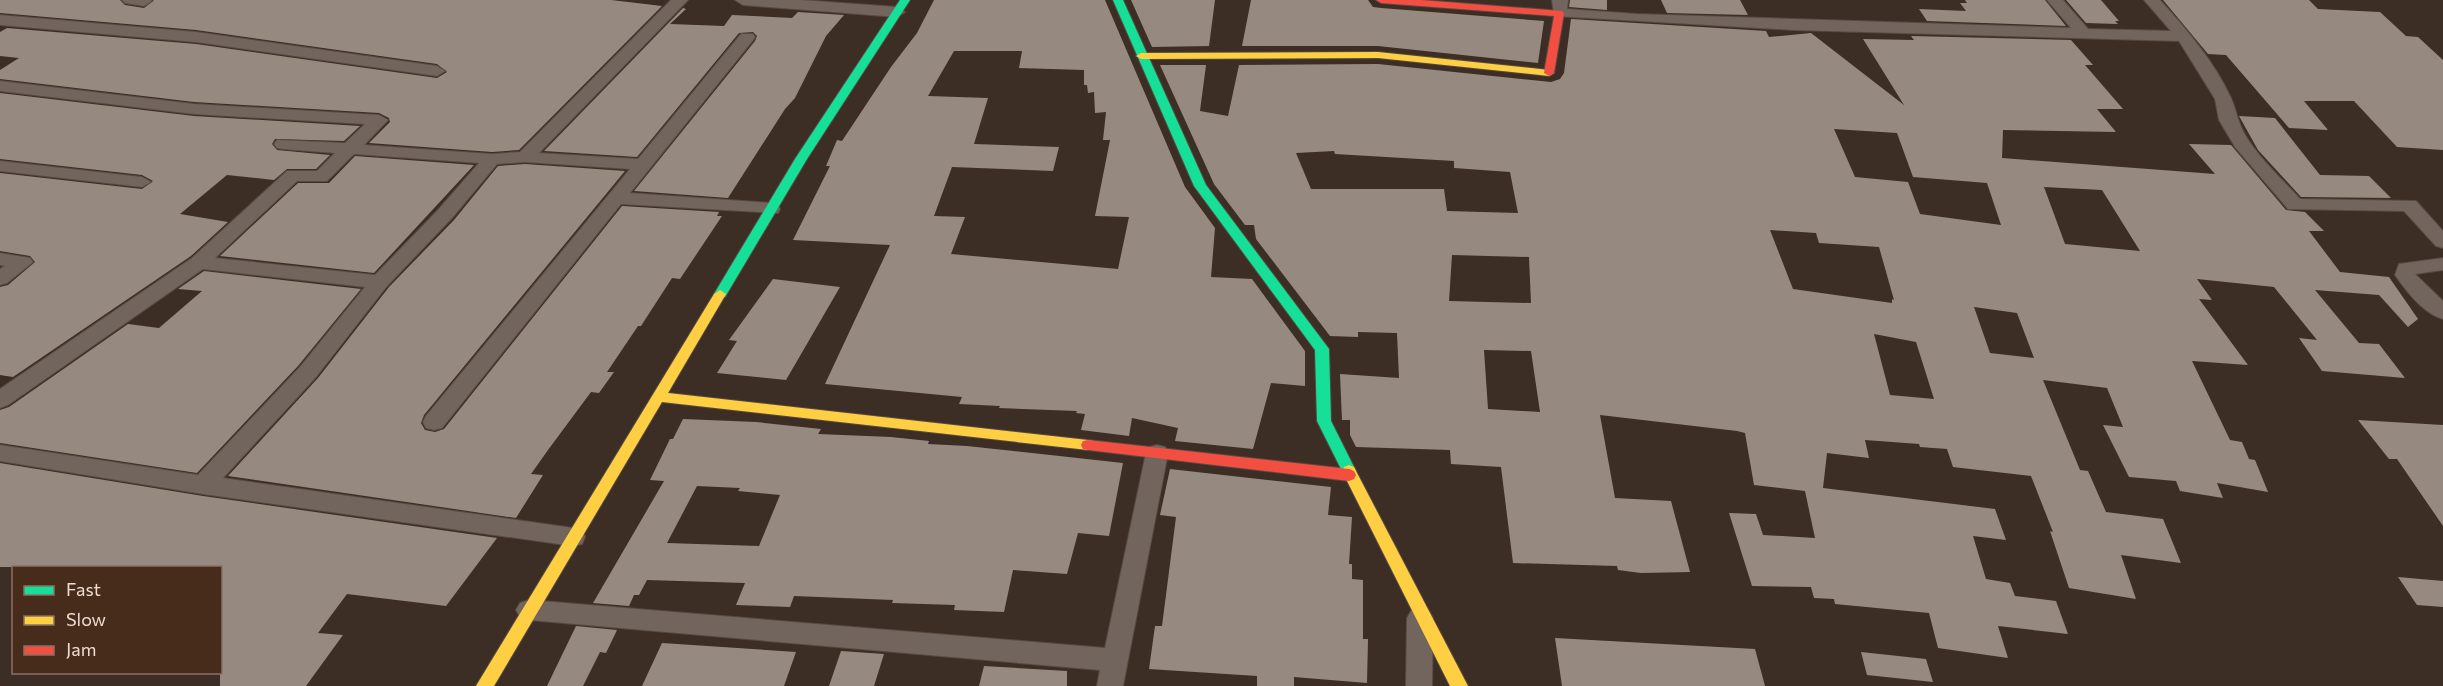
<svg xmlns="http://www.w3.org/2000/svg" width="2443" height="686" font-family="Commissioner,sans-serif">
<style>
.building{fill:#968a80;fill-rule:evenodd}
.lines{fill:none;stroke-linecap:round;stroke-linejoin:round}
.street-casing{stroke:#574a42;stroke-width:2}
.fast-casing{stroke:#574a42;stroke-width:2}
.slow-casing{stroke:#574a42;stroke-width:2}
.jam-casing{stroke:#574a42;stroke-width:2}
.street{fill:#71655e;fill-rule:evenodd}
.fast{fill:#16e098;fill-rule:evenodd}
.slow{fill:#ffcf43;fill-rule:evenodd}
.jam{fill:#f24e42;fill-rule:evenodd}
</style>
<rect width="100%" height="100%" fill="#3d2e25"/>
<path class="building" d="M0,0H120L125,5L144,8L154,0H611L662,6L519,150L492,152L369,143L390,122L389,118L379,113L194,102L0,79V70L19,58L0,56V32L7,28L196,44L437,78L447,72L437,64L196,30L0,13Z
M934,0H1105L1185,187L1215,228L1211,277L1252,279L1305,351V386L1271,383L1253,449L1175,441L1178,428L1132,418L1129,436L1081,430L1085,414L1076,413L1077,411L999,408L1000,406L959,404L962,397L825,384L890,245L793,240L830,166H826L837,140L842,141L891,67L917,33ZM954,51H1022L1019,68L1084,70V85H1087L1088,93L1094,92L1095,113L1106,112L1103,140H1110L1095,216L1129,217L1118,269L951,254L965,217L934,216L952,167L1053,171L1059,147L974,144L988,98L928,96Z
M1131,0H1215L1209,46L1152,47Z
M1251,0H1368L1373,7L1381,8L1544,21L1538,63L1378,46H1242Z
M1570,0H1607V10L1569,7Z
M1661,0H1740L1748,15L1667,13Z
M1965,0H2045L2066,26L1927,21L1919,9L1966,11L1960,3H1967Z
M2066,0H2101L2119,21H2115L2118,24L2086,23Z
M2163,0H2309L2318,9L2380,12L2406,36L2418,37L2443,60V150L2397,147L2354,101H2304L2328,130L2289,128L2226,55L2208,54Z
M683,8L686,9L670,24L724,26L732,15L792,18L798,12L844,15L826,36L795,98L785,109L728,198L634,191L755,41L757,36L753,32L739,33L637,157L544,151Z
M1571,19L1766,31L1769,37L1811,33L1904,105L1863,39L1914,40L1911,36L2071,40L2093,65H2085L2123,109H2097L2116,132L2003,130L2002,158L2215,174L2189,144L2231,145L2286,210L2305,212L2324,231H2309L2340,272L2389,277L2418,319L2408,327L2379,295L2315,290L2359,343L2379,344L2405,378L2322,371L2299,338L2317,340L2274,287L2197,279L2212,300L2199,299L2248,365L2192,361L2230,440L2242,442L2249,459L2255,460L2268,492L2217,483L2223,498L2180,491L2176,481L2129,477L2103,425L2123,427L2107,388L2043,380L2080,470L2088,471L2106,512L2163,519L2170,536L2181,563L2121,555L2136,599L2069,588L2050,531L2053,532L2031,476L1953,467L1947,449L1920,447L1919,444L1865,440L1869,458L1827,453L1823,488L1995,509L2006,540L1973,536L1986,579L2010,583L2015,596L2056,601L2068,634L1998,626L2008,658L1938,648L1929,613L1835,604L1834,599L1814,598L1811,587L1752,586L1729,513L1756,514L1763,535L1815,538L1805,491L1754,485L1745,433L1737,431L1600,415L1615,498L1671,501L1690,572L1641,573L1618,570L1617,566L1513,563L1501,467L1451,464L1450,450L1356,447L1350,435V420H1342L1340,374L1399,378L1397,333L1358,332V337L1330,336L1256,239L1254,225H1245L1214,184L1160,65H1206L1200,111L1228,116L1239,65L1378,64L1551,82L1560,79L1564,73ZM1834,129L1897,133L1913,177L1987,183L2001,225L1920,214L1908,182L1855,177ZM1334,151L1335,154L1454,161V168L1510,172L1518,213L1447,211L1444,189H1311L1296,153ZM2044,187L2102,190L2140,251L2065,244ZM1770,230L1816,233L1819,243L1879,247L1894,300L1892,299V303L1793,289ZM1452,255L1529,257L1531,303L1449,301ZM1974,307L2017,313L2034,358L1990,353ZM1874,334L1916,342L1934,399L1890,395ZM1484,350L1531,351L1540,412L1488,409Z
M0,93L194,116L360,126L344,141L275,139L272,144L277,150L330,155L316,169H287L274,180L227,175L180,214L228,222L191,256L13,377L0,375V287L8,285L35,262L30,256L0,251V173L142,189L153,181L142,175L0,159Z
M2239,116L2275,118L2320,175L2369,176L2391,198L2301,197L2258,150Z
M355,156L474,165L374,273L220,256L298,183H329Z
M525,164L625,171L424,415L421,423L425,430L435,432L444,429L622,206L719,212L717,216H722L680,279L672,278L641,326H638L607,372H614L599,393L591,392L548,450L531,474L543,475L516,518L228,476L318,378L389,287L454,220L498,166Z
M204,271L361,289L298,366L197,473L0,443V410L9,407L128,324L159,328L202,291L178,289Z
M773,279L840,287L786,380L717,373L737,341L729,340Z
M683,419L756,422L821,429L818,434L891,437L929,441L928,444L967,446L1123,463L1109,536L1078,533L1067,574L1013,570L1004,612L954,610L955,605L892,603L893,600L794,596L790,607L736,605L745,583L647,580L639,595H634L629,606L593,603L664,481L650,480L670,439H673ZM697,486L740,488L738,491L780,495L759,546L667,543Z
M2358,420L2443,425V526L2397,459H2389Z
M0,463L203,496L497,538L446,606L347,594L318,633L343,635L306,686H220V567H0Z
M1170,469L1331,487L1328,515L1352,517L1349,564H1352V579L1363,580V639H1368L1367,683L1294,677V686H1257V676L1149,669L1155,626H1162L1176,517L1160,515Z
M2398,577L2443,581V607L2417,605Z
M576,626L617,630L606,653L600,652L583,686H547Z
M1555,638L1755,649L1765,686H1562Z
M662,643L796,652L784,686H642Z
M841,651L884,654L874,686H829Z
M1861,652L1926,659L1933,682L1867,675Z
M984,666L1067,671V686H979Z"/>
<g class="lines">
<defs>
<path id="street" d="M122,0H151L152,1L144,6L125,3Z
M671,0H688L539,153L638,159L741,34H753L755,37L753,40L630,193L771,203L778,205L780,209L778,213L621,204L442,428L434,430L426,428L423,422L426,416L630,169L525,162L497,164L452,218L387,286L316,377L223,478L573,528L582,530L585,537L582,544L573,546L203,494L0,461V445L198,475L300,367L365,287L203,269L8,405L0,408V389L192,258L287,171H317L335,153L283,149L277,148L274,144L277,140L345,143L365,124L194,114L0,91V81L194,104L379,115L388,120L364,145L492,154L520,152ZM354,154L479,163L438,210L375,275L215,258L297,181H327Z
M735,0H801L897,7L905,12L897,17L743,5Z
M1552,0H1568L1567,9L1637,14L2071,28L2047,0H2063L2088,29L2171,31L2144,0H2160C2187,30 2214,61 2231,98C2238,115 2238,126 2251,144C2265,164 2284,181 2300,199L2416,201L2443,231V248L2436,246L2404,211L2288,209L2235,147L2219,120L2215,99L2179,41L1793,30L1554,16Z
M0,15L196,32L437,66L445,71L437,76L196,42L0,25Z
M0,161L142,177L151,182L142,187L0,171Z
M0,253L30,258L33,262L7,283L0,285V269L5,266L0,265Z
M2443,258V270L2415,274L2443,301V319C2424,314 2406,291 2395,275L2399,264Z
M1157,445L1165,447L1168,453L1123,686H1097L1100,670L529,620L520,617L516,610L520,603L529,600L1105,648L1146,453L1149,447Z
M1420,607L1429,611L1433,618L1432,686H1406L1407,618L1411,611Z"/>
<path id="fast" d="M900,0H910L807,159L725,297H715L714,294L795,159Z
M1113,0H1123L1206,185L1329,349L1331,421L1356,471L1354,475H1344L1317,421L1315,350L1194,186Z"/>
<path id="slow" d="M1378,52L1549,70L1554,73L1549,76L1378,58L1141,59L1136,56L1141,53Z
M720,290L726,294L668,393L1088,440L1093,441L1095,445L1093,449L1088,450L662,402L494,686H476L714,294Z
M1349,465L1354,467L1356,471L1468,686H1450L1342,471L1344,467Z"/>
<path id="jam" d="M1376,0H1421L1562,11L1564,13L1554,73L1549,76L1544,73L1554,16L1381,3Z
M1088,440L1349,469L1354,471L1356,475L1354,479L1349,481L1088,450L1083,449L1081,445L1083,441Z"/>
</defs>
<use href="#street" class="street-casing"/>
<use href="#fast" class="fast-casing"/>
<use href="#slow" class="slow-casing"/>
<use href="#jam" class="jam-casing"/>
<use href="#street" class="street"/>
<use href="#fast" class="fast"/>
<use href="#slow" class="slow"/>
<use href="#jam" class="jam"/>
</g>
<rect x="12" y="566" width="210" height="108" fill="#472b1b" stroke="#8a7264" stroke-width="1.5"/>
<rect x="24" y="586" width="30" height="9" fill="#16e098" stroke="#8a7264" stroke-width="1.5"/>
<text x="66" y="596" font-size="18" fill="#eedcd2">Fast</text>
<rect x="24" y="616" width="30" height="9" fill="#ffcf43" stroke="#8a7264" stroke-width="1.5"/>
<text x="66" y="626" font-size="18" fill="#eedcd2">Slow</text>
<rect x="24" y="646" width="30" height="9" fill="#f24e42" stroke="#8a7264" stroke-width="1.5"/>
<text x="66" y="656" font-size="18" fill="#eedcd2">Jam</text>
</svg>
